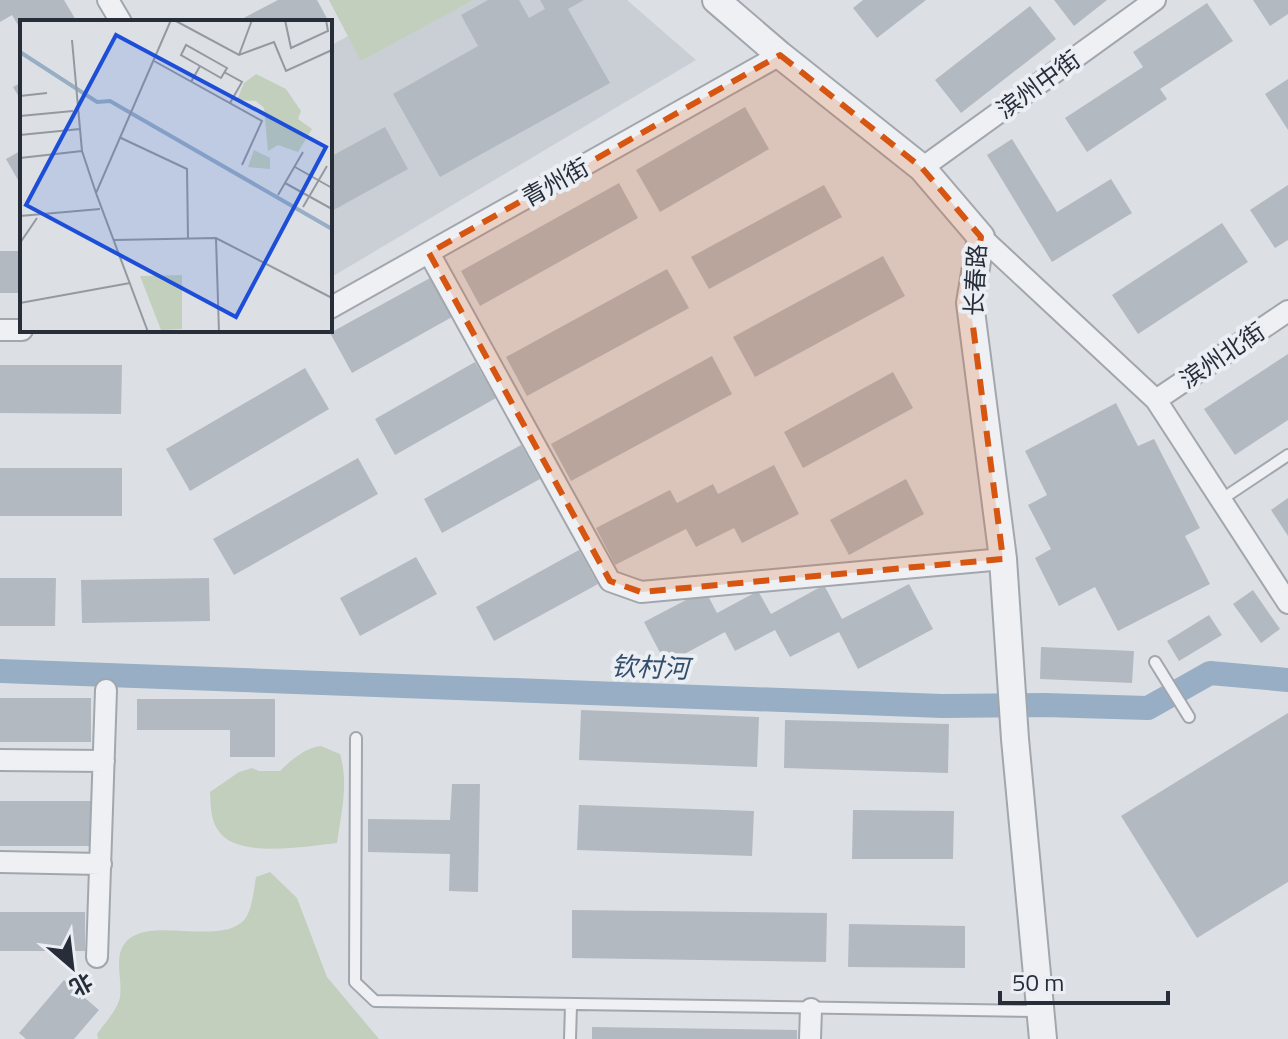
<svg xmlns="http://www.w3.org/2000/svg" width="1288" height="1039" font-family="'Titillium Web','Noto Sans SC',sans-serif">
<style>
.built{fill:#cacfd6}
.green{fill:#c2cfbd}
.lines{fill:none;stroke-linecap:round;stroke-linejoin:round}
.canal{stroke:#98aec4;stroke-width:24}
.building{fill:#b3b9c1}
.service-casing{stroke:#a2a7ae;stroke-width:14}
.minor-casing{stroke:#a2a7ae;stroke-width:24}
.tertiary-casing{stroke:#a2a7ae;stroke-width:30}
.service{stroke:#eef0f4;stroke-width:10}
.minor{stroke:#eef0f4;stroke-width:20}
.tertiary{stroke:#eef0f4;stroke-width:26}
.marked{fill:#d55511;fill-opacity:0.2;stroke:#d55511;stroke-width:6;stroke-dasharray:16 10;stroke-linejoin:round}
.labels{text-anchor:middle;dominant-baseline:central;stroke-width:8;stroke-linejoin:round;paint-order:stroke}
.street-label{font-size:24px;fill:#272e3a;stroke:#ebeef3}
.water-label{font-size:26px;font-style:italic;fill:#334e6b;stroke:#ebeef3}
.inset-river{fill:none;stroke:#98aec4;stroke-width:4}
.inset-road{fill:none;stroke:#9499a1;stroke-width:2}
.view{fill:#1d4ed8;fill-opacity:0.15;stroke:#1d4ed8;stroke-width:4}
.inset-edge{fill:none;stroke:#272e3a;stroke-width:4}
</style>
<rect width="100%" height="100%" fill="#dce0e5"/>
<path class="built" d="M329,0H627L696,60L330,278V46L348,36Z"/>
<path class="green" d="M329,0H473L361,61Z
M321,746L340,754C349,783 341,814 337,843C309,846 241,858 221,834C210,822 211,807 210,792L239,772L252,768L259,771H280C291,760 305,748 321,746Z
M270,872L297,898L327,977L379,1039H98L97,1034C104,1024 118,1009 120,997C123,977 111,953 130,938C158,918 222,946 245,919C252,910 254,889 256,877Z"/>
<g class="lines">
<path class="canal" d="M0,671L942,706L1044,705L1148,708L1210,673L1288,680"/>
</g>
<path class="building" d="M0,0H64L77,22H22V32L12,15L0,22Z
M278,0H317L329,22H236Z
M488,0H519L529,18L545,9L540,0H584L568,9L610,83L440,177L393,94L478,46L461,15Z
M863,0H926L877,38L853,8Z
M1054,0H1107L1074,26Z
M1253,0H1288V14L1270,26Z
M1207,3L1233,41L1160,89L1167,99L1087,152L1065,118L1143,67L1133,52Z
M1030,6L1056,39L961,113L935,80Z
M1288,79V130L1265,94Z
M22,82V102L13,87Z
M745,107L769,149L660,212L636,170Z
M385,127L408,169L330,212V157Z
M1012,139L1057,212L1111,179L1132,213L1052,262L987,155Z
M22,150V187L6,159Z
M619,183L638,218L480,306L461,271Z
M824,185L842,217L709,289L691,257Z
M1288,185V240L1275,248L1250,210Z
M1222,223L1248,262L1138,334L1112,295Z
M0,251H22V293H0Z
M883,256L905,296L755,377L733,337Z
M667,269L689,308L527,396L506,357Z
M430,278L452,317L352,373L330,333Z
M1288,354V420L1235,455L1204,409Z
M712,356L732,394L571,481L551,444Z
M475,362L496,398L395,455L375,419Z
M0,365H122L121,414L0,413Z
M305,368L329,409L190,491L166,449Z
M893,372L913,408L803,468L784,432Z
M1116,403L1138,446L1154,439L1200,528L1185,536L1210,584L1118,631L1095,587L1059,606L1035,558L1051,549L1028,505L1047,495L1025,451Z
M521,445L540,479L442,533L424,499Z
M358,458L378,494L234,575L213,539Z
M774,465L799,514L742,543L734,528L696,547L686,529L615,565L596,528L670,490L677,503L713,484L718,494Z
M0,468H122V516H0Z
M906,479L924,514L849,555L830,520Z
M1288,498V536L1271,510Z
M579,550L598,584L494,641L476,607Z
M416,557L437,594L360,636L340,598Z
M0,578H56L55,626H0Z
M209,578L210,621L82,623L81,580Z
M909,584L933,629L858,669L839,632L790,657L775,630L735,651L725,632L666,664L644,622L705,590L717,613L758,591L771,614L824,585L842,619Z
M1253,590L1280,629L1261,643L1233,604Z
M1209,615L1222,635L1179,661L1167,641Z
M1041,647L1134,651L1132,683L1040,679Z
M0,698H91V742H0Z
M137,699H275V757H230V730H137Z
M581,710L759,717L757,767L579,760Z
M1288,713V882L1197,938L1121,816Z
M785,720L949,724L948,773L784,768Z
M452,784H480L478,892L449,891L450,854L368,852V819L450,820Z
M0,801H92V846H0Z
M579,805L754,811L752,856L577,850Z
M853,810L954,811L953,859H852Z
M572,910L827,913L826,962L572,958Z
M0,912H85V951H0Z
M849,924L965,926V968L848,967Z
M64,980L99,1010L74,1039H26L19,1033Z
M592,1027L797,1030V1039H592Z"/>
<g class="lines">
<defs>
<path id="service" d="M1222,499L1288,455
M1155,662L1189,717
M356,738L355,982L375,1001L1038,1011
M570,1039L571,1005"/>
<path id="minor" d="M108,0L121,22
M922,168L1155,0
M981,237L1156,400L1288,603
M429,253L610,581L641,592L1003,559
M330,308L780,55
M0,330H22
M1156,400L1288,311
M0,760L104,761
M0,862L101,864
M97,957L106,690
M810,1039L811,1009"/>
<path id="tertiary" d="M716,0L780,55L922,168L981,237L970,303L1003,559L1015,739L1043,1039"/>
</defs>
<use href="#service" class="service-casing"/>
<use href="#minor" class="minor-casing"/>
<use href="#tertiary" class="tertiary-casing"/>
<use href="#service" class="service"/>
<use href="#minor" class="minor"/>
<use href="#tertiary" class="tertiary"/>
</g>
<path class="marked" d="M780,55L922,168L981,237L970,303L1003,559L641,592L610,581L429,253Z"/>
<g class="labels">
<g class="street-label">
<text transform="translate(1038 84) rotate(-36)">滨州中街</text>
<text transform="translate(555 182) rotate(-29)">青州街</text>
<text transform="translate(975 280) rotate(-87)">长春路</text>
<text transform="translate(1222 355) rotate(-34)">滨州北街</text>
</g>
<g class="water-label">
<text transform="translate(650 667) rotate(2)">钦村河</text>
</g>
</g>
<g transform="translate(20 20)">
<rect width="312" height="312" fill="#dce0e5"/>
<path d="M236,54L266,69L281,91L278,99L292,109L278,132L258,125L248,131L244,88L236,81L217,80L224,63ZM234,130L250,138V149L228,147ZM162,255V309L141,310L120,256Z" fill="#c2cfbd"/>
<path class="inset-river" d="M0,32L77,82L90,81L312,209"/>
<path class="inset-road" d="M154,0L219,35L254,22L266,51L312,30M265,0L271,28L308,11L306,0M52,20L62,131L76,173M219,35L232,0M134,41L242,101L222,145M204,52L222,62L210,83M171,62L180,46L161,35L166,25L207,48L201,58L180,46M0,76L27,73M0,96L53,91M0,115L60,109M101,118L167,149L168,218M0,138L62,131M275,147L312,168M265,163L312,189M258,175L283,132M283,187L307,146M0,196L80,189M196,219L199,312M94,220L196,218L312,278M0,223L17,198M0,283L110,263M128,312L76,173L151,0"/>
<path class="view" d="M96,15L306,127L216,297L6,185Z"/>
<rect width="312" height="312" class="inset-edge"/>
</g>
<g transform="translate(72 967) rotate(152)" stroke="#ebeef3" stroke-width="6" paint-order="stroke">
<path d="M0-6L14 30L0 20L-14 30Z" fill="#272e3a"/>
<text y="-12" font-size="22" font-weight="bold" text-anchor="middle" fill="#272e3a">北</text>
</g>
<path d="M1000 991v12h168v-12" fill="none" stroke="#272e3a" stroke-width="4"/>
<text x="1012" y="991" font-size="24" fill="#272e3a" stroke="#ebeef3" stroke-width="6" paint-order="stroke">50 m</text>
</svg>
